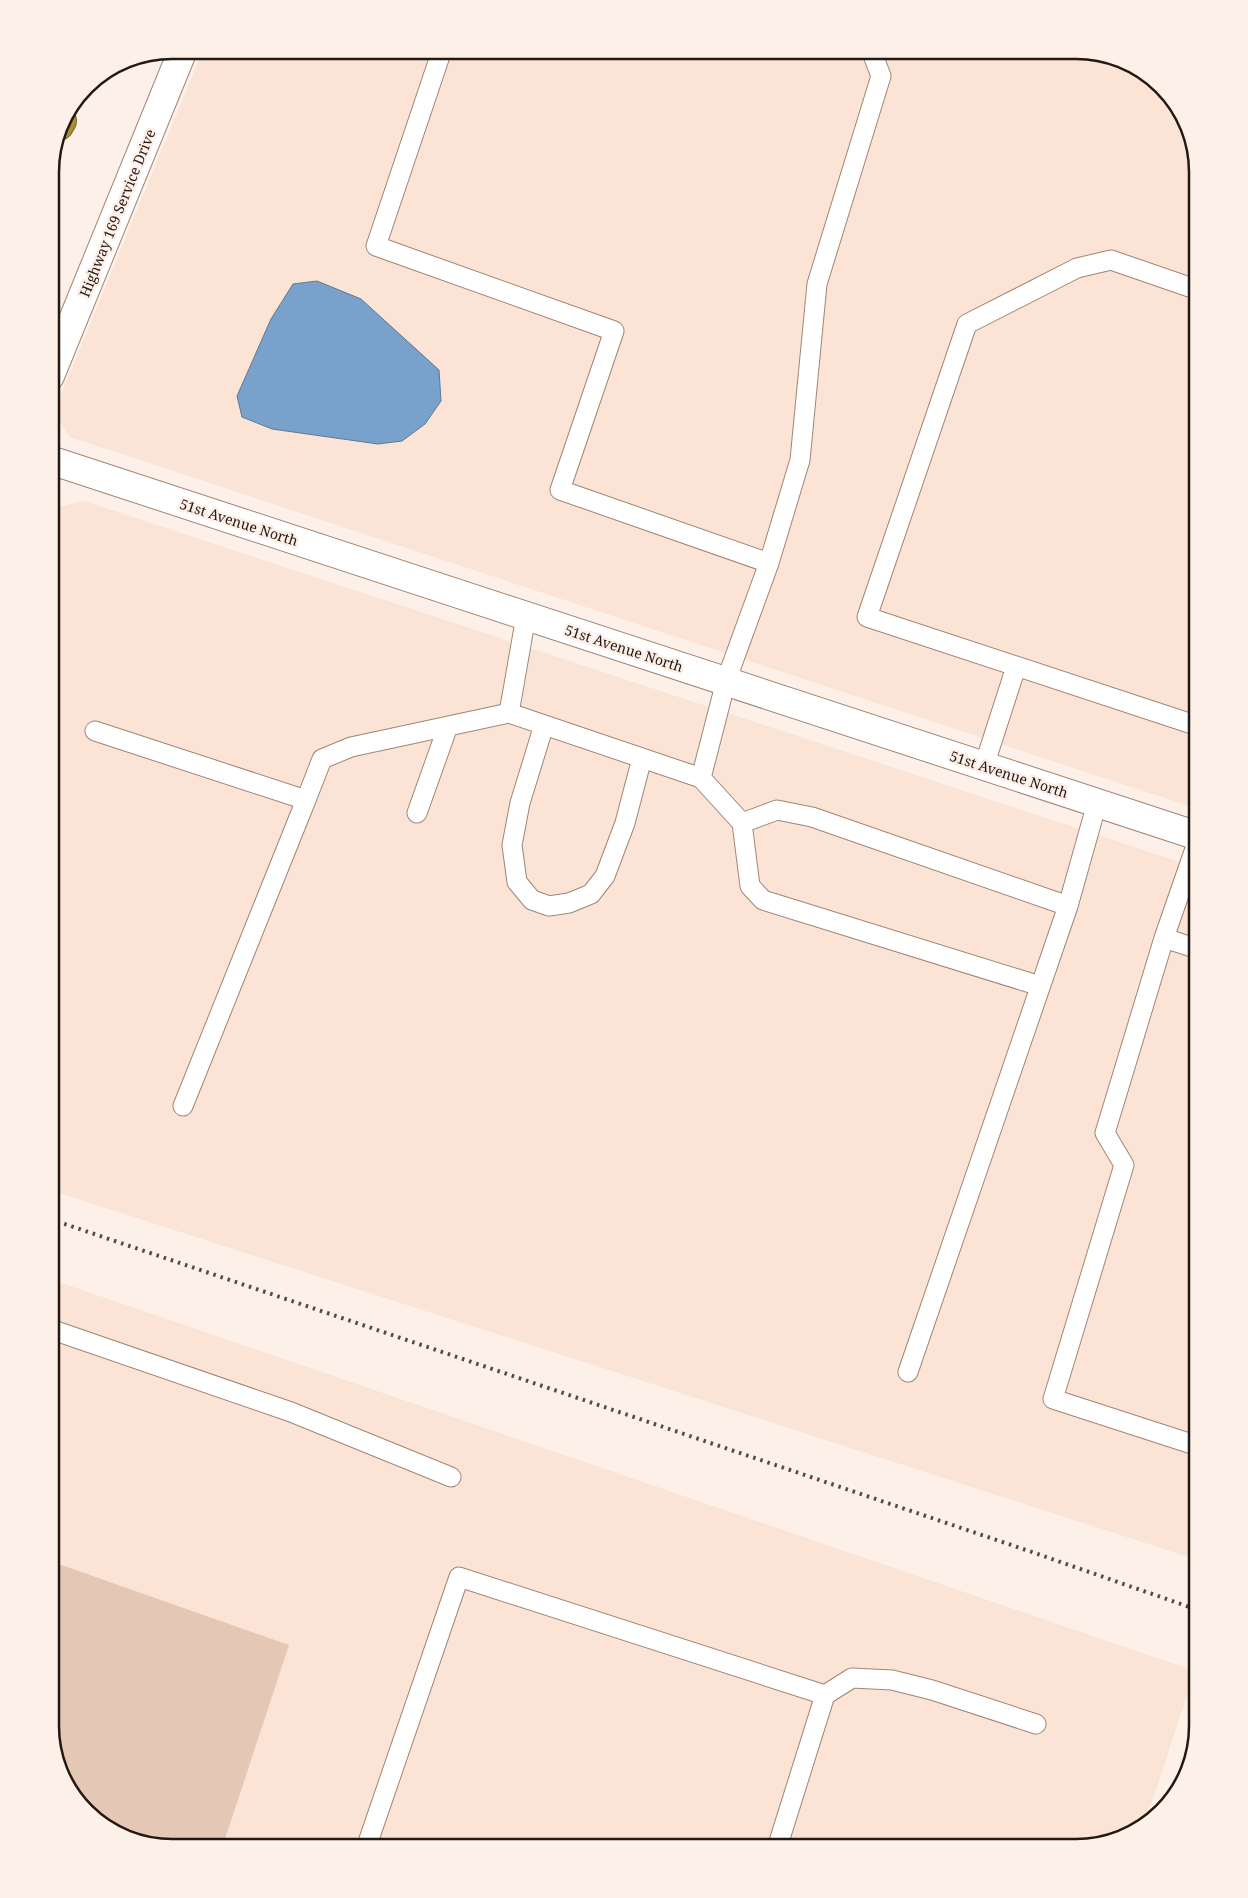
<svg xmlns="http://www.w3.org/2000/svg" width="1248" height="1898" font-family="'Noto Serif',serif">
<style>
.built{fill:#fbe4d6}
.water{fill:#78a1cb;stroke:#5e7894}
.building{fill:#e4c7b4}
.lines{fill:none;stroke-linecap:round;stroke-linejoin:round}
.service-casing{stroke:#a18573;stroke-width:21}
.tertiary-casing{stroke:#a18573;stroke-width:30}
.motorway-casing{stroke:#796426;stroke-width:30}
.service{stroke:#fff;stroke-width:19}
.tertiary{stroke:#fff;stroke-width:28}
.motorway{stroke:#a88d31;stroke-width:28}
.rail{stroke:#554a43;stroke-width:4;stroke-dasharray:2.5 5;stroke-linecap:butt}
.labels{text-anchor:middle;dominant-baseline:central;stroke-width:5;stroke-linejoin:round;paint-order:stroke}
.street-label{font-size:14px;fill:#231812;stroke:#fcf0e8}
.rim{fill:none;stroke:#231812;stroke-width:2.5}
</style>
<rect width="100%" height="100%" fill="#fcf0e8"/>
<path class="built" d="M203,50H1084L1137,66L1182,111L1198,172V809L70,437L59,422L55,409Z
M84,501L1198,868V1560L50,1190V509Z
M50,1279L1195,1671L1145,1823L1137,1832L1076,1848H164L66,1787L50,1726Z"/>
<path class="water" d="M317,281L361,299L439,370L441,401L425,424L402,441L378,444L272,429L242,417L237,396L271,319L293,284Z"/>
<path class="building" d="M50,1561L289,1645L222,1848H164L111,1832L66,1787L50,1726Z"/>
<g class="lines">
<defs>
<path id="service" d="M442,50L376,246L614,331L560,490L769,563
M871,50L881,76L817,284L800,460L769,563L726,681L701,778L742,823L750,886L763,900L1040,986
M509,713L701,778
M544,725L520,803L512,845L517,882L532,900L549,906L569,903L591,894L605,876L625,823L642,758
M1198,726L867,617L967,324L1077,268L1111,260L1198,290
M95,731L306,800L322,759L351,747L509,713L526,616
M984,766L1016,667
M417,813L448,726
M742,823L777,810L812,817L1068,906
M1164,938L1198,949
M183,1106L306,800
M50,1329L291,1412L451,1477
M908,1372L1068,906L1097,803
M1198,1446L1053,1399L1124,1165L1105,1133L1164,938L1198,840
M825,1695L852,1678L892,1680L932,1690L1036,1724
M366,1848L459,1577L825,1695L777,1848"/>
<path id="tertiary" d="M50,376L183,50
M50,460L1198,836"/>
<path id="motorway" d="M59,126L62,121"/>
</defs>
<use href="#service" class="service-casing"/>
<use href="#tertiary" class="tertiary-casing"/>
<use href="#motorway" class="motorway-casing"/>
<use href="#service" class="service"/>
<use href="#tertiary" class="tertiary"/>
<use href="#motorway" class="motorway"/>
<path class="rail" d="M50,1219L1029,1551L1198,1610"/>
</g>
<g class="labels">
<g class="street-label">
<text transform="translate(117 213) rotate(-68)">Highway 169 Service Drive</text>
<text transform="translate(239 522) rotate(18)">51st Avenue North</text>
<text transform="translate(624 648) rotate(18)">51st Avenue North</text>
<text transform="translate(1009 774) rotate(18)">51st Avenue North</text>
</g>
</g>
<path d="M0 0H1248V1898H0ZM172 59H1076A113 113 0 0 1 1189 172V1726A113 113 0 0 1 1076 1839H172A113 113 0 0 1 59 1726V172A113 113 0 0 1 172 59Z" fill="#fcf0e8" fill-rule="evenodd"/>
<path class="rim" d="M172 59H1076A113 113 0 0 1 1189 172V1726A113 113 0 0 1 1076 1839H172A113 113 0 0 1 59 1726V172A113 113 0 0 1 172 59Z"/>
</svg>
